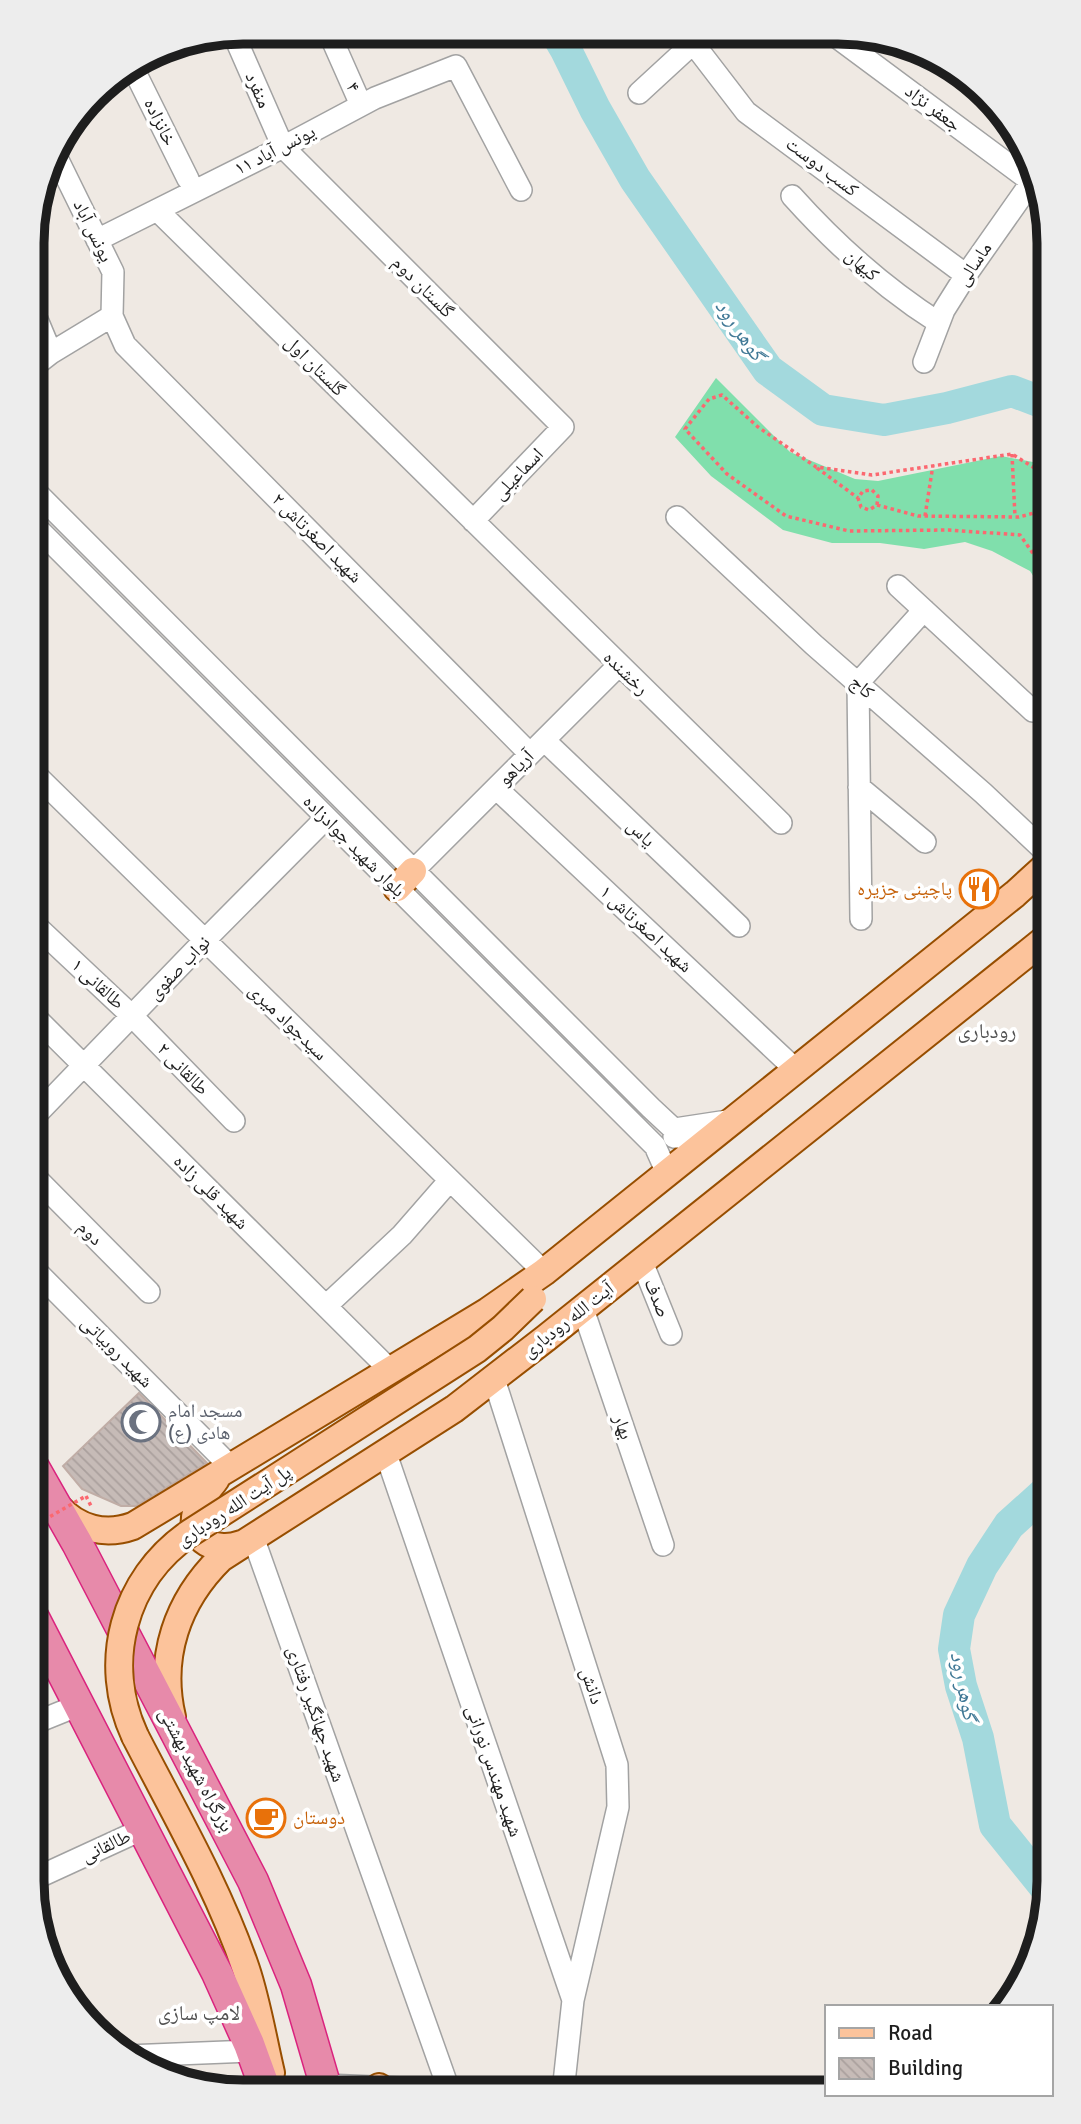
<svg xmlns="http://www.w3.org/2000/svg" width="1081" height="2124" font-family="Signika,'Noto Naskh Arabic',sans-serif">
<style>
.pitch{fill:#80dfac}
.lines{fill:none;stroke-linecap:round;stroke-linejoin:round}
.river{stroke:#a3d9dd;stroke-width:32}
.building{fill:url(#building-back-hatch);stroke:#c0ada6;stroke-width:2}
.minor-casing{stroke:#a2a2a2;stroke-width:24}
.major-casing{stroke:#974e00;stroke-width:30}
.highway-casing{stroke:#da237e;stroke-width:33}
.path{stroke:#fb6870;stroke-width:3.5;stroke-dasharray:3.5 3.5;stroke-linecap:butt}
.minor{stroke:#fff;stroke-width:21}
.major{stroke:#fcc39b;stroke-width:26}
.highway{stroke:#e78aaa;stroke-width:30}
.major-bridge-casing{stroke:#974e00;stroke-width:30;stroke-linecap:butt}
.path-bridge{stroke:#fb6870;stroke-width:3.5;stroke-dasharray:3.5 3.5;stroke-linecap:butt}
.major-bridge{stroke:#fcc39b;stroke-width:26}
.labels{text-anchor:middle;dominant-baseline:central;stroke-width:7;stroke-linejoin:round;paint-order:stroke}
.street-label{font-size:19px;fill:#1e1e1e;stroke:#fff}
.food-label{font-size:19px;fill:#c56008;stroke:#fff;text-anchor:end}
.worship-label{font-size:19px;fill:#5b616d;stroke:#fff;text-anchor:start}
.water-label{font-size:21px;font-style:italic;fill:#417996;stroke:#fff}
.neighbourhood-label{font-size:21px;fill:#515151;stroke:#fff}
.rim{fill:none;stroke:#1e1e1e;stroke-width:9}
</style>
<defs>
<pattern id="building-back-hatch" width="6" height="6" patternUnits="userSpaceOnUse" patternTransform="scale(1.75)"><rect width="6" height="6" fill="#c6bbb7"/><path d="M-1 5l2 2M0 0l6 6M5-1l2 2" fill="none" stroke="#aaa09d"/></pattern>
</defs>
<rect width="100%" height="100%" fill="#efe9e3"/>
<path class="pitch" d="M716,378L790,452L855,479L878,481L1001,456L1033,462L1049,474V600L1030,571L992,551L965,542L924,549L880,543H832L783,530L711,476L675,437Z"/>
<g class="lines">
<path class="river" d="M556,33L566,50L595,109L635,179L768,370L823,410L884,420L947,408L1012,391L1049,405
M1049,1892L995,1825L978,1738L961,1686L954,1649L959,1615L982,1566L1009,1525L1049,1489"/>
</g>
<path class="building" d="M139,1393L207,1463L136,1506H121L82,1489L63,1466Z"/>
<g class="lines">
<defs>
<path id="minor" d="M325,32L330,35L361,105
M233,33L283,147L563,427L473,521
M834,35L1032,182
M693,43L746,112L966,275
M132,66L188,179
M639,93L702,35
M53,150L113,272L112,316L125,345L530,754
M792,196C836,245 884,288 939,323
M158,211L781,823
M97,240L283,147L375,98L456,66L521,190
M33,310L51,353
M924,362L944,310L966,275L1037,174
M33,367L51,353L112,316
M33,489L651,1108L696,1150
M677,517L814,645L983,793L1049,855
M33,524L655,1146L667,1173
M898,586L1033,711
M544,740L739,926
M33,772L544,1272
M859,787L925,842
M496,788L796,1070
M413,871L619,665
M861,919L858,683L924,610
M33,923L133,1017L234,1121
M32,1014L390,1370
M32,1119L205,940L326,818
M674,1137L675,1129L734,1120
M32,1174L149,1292
M642,1262L671,1334
M32,1267L231,1467
M326,1306L402,1235L450,1180
M583,1309L663,1545
M494,1379L617,1765L618,1807L573,2000
M386,1454L573,2000L563,2092
M253,1537L449,2090
M32,1724L79,1705
M32,1880L143,1829
M127,2056L251,2051
M325,2085L473,2091"/>
<path id="major" d="M397,888L413,871
M216,1479C209,1489 198,1500 196,1512C188,1542 218,1553 241,1544
M58,1507C78,1529 105,1536 133,1526L488,1311L544,1272L1015,894L1049,863
M172,1717C158,1657 177,1601 221,1558L454,1409L546,1338L1049,936
M135,1736C174,1812 218,1887 246,1969C257,2002 263,2039 271,2073
M376,2091L379,2087"/>
<path id="highway" d="M32,1464L77,1543L253,1881L296,1985L327,2091
M32,1614L217,1973L249,2044L266,2091"/>
</defs>
<use href="#minor" class="minor-casing"/>
<use href="#major" class="major-casing"/>
<use href="#highway" class="highway-casing"/>
<path class="path" d="M1012,454L1015,517
M817,468L858,498
M872,490L878,496L877,505L869,510L861,507L858,498L863,491Z
M877,505L918,516L1019,517L1049,509
M925,516L933,465
M1049,576L1020,535L949,530L849,531L786,516L727,474L685,429L709,399L722,395L758,427L816,467L872,475L1012,454L1049,477
M86,1496L91,1506"/>
<use href="#minor" class="minor"/>
<use href="#major" class="major"/>
<use href="#highway" class="highway"/>
<defs>
<path id="major-bridge" d="M135,1736C101,1663 123,1579 190,1533L477,1349L503,1328L533,1299"/>
</defs>
<use href="#major-bridge" class="major-bridge-casing"/>
<path class="path-bridge" d="M32,1527L86,1496"/>
<use href="#major-bridge" class="major-bridge"/>
</g>
<defs>
<symbol id="restaurant-ring" viewBox="-11 -11 22 22"><circle r="9.5" fill="#fff" stroke="#e8710a" stroke-width="1.5"/><path d="M-5-6h1v4h1v-4h1v4h1v-4h1v5L-1.5 .5V6h-2V.5L-5-1ZM5-6V6H3V1.5H1.5Q1.5-4 5-6Z" fill="#e8710a"/></symbol>
<symbol id="mosque-ring" viewBox="-11 -11 22 22"><circle r="9.5" fill="#fff" stroke="#6b7280" stroke-width="1.5"/><path d="M3.5-4.9A6 6 0 1 0 3.5 4.9A5 5 0 1 1 3.5-4.9Z" fill="#6b7280"/></symbol>
<symbol id="cafe-ring" viewBox="-11 -11 22 22"><circle r="9.5" fill="#fff" stroke="#e8710a" stroke-width="1.5"/><path d="M-5.5-4.5H6V0H3Q3 3.5 0 3.5H-2.5Q-5.5 3.5-5.5 0ZM3-3.2v2h1.7v-2ZM-6 4.5H4V6H-6Z" fill="#e8710a"/></symbol>
</defs>
<g fill-rule="evenodd">
<use href="#restaurant-ring" x="957" y="867" width="44" height="44"/>
<use href="#mosque-ring" x="119" y="1400" width="44" height="44"/>
<use href="#cafe-ring" x="244" y="1796" width="44" height="44"/>
</g>
<g class="labels">
<g class="street-label">
<text transform="translate(353 87) rotate(65)">۴</text>
<text transform="translate(258 90) rotate(66)">منفرد</text>
<text transform="translate(933 108) rotate(37)">جعفر نژاد</text>
<text transform="translate(160 122) rotate(64)">خانزاده</text>
<text transform="translate(275 150) rotate(-27)">یونس آباد ۱۱</text>
<text transform="translate(822 167) rotate(37)">کسب دوست</text>
<text transform="translate(93 231) rotate(64)">یونس آباد</text>
<text transform="translate(974 264) rotate(-56)">ماسالی</text>
<text transform="translate(862 265) rotate(42)">کیهان</text>
<text transform="translate(423 287) rotate(45)">گلستان دوم</text>
<text transform="translate(315 366) rotate(45)">گلستان اول</text>
<text transform="translate(518 474) rotate(-46)">اسماعیلی</text>
<text transform="translate(317 538) rotate(45)">شهید اصغرتاش ۲</text>
<text transform="translate(626 673) rotate(44)">رخشنده</text>
<text transform="translate(862 687) rotate(41)">کاج</text>
<text transform="translate(516 768) rotate(-45)">آریاهو</text>
<text transform="translate(641 833) rotate(44)">یاس</text>
<text transform="translate(354 846) rotate(45)">بلوار شهید جوادزاده</text>
<text transform="translate(646 929) rotate(43)">شهید اصغرتاش ۱</text>
<text transform="translate(179 968) rotate(-46)">نواب صفوی</text>
<text transform="translate(98 984) rotate(43)">طالقانی ۱</text>
<text transform="translate(288 1022) rotate(44)">سیدجواد میری</text>
<text transform="translate(183 1069) rotate(46)">طالقانی ۲</text>
<text transform="translate(211 1192) rotate(45)">شهید قلی زاده</text>
<text transform="translate(90 1233) rotate(45)">دوم</text>
<text transform="translate(657 1298) rotate(68)">صدف</text>
<text transform="translate(568 1320) rotate(-38)">آیت الله رودباری</text>
<text transform="translate(117 1352) rotate(45)">شهید روبیاتی</text>
<text transform="translate(623 1427) rotate(71)">بهار</text>
<text transform="translate(234 1506) rotate(-33)">پل آیت الله رودباری</text>
<text transform="translate(592 1686) rotate(72)">دانش</text>
<text transform="translate(316 1714) rotate(71)">شهید جهانگیر رفتاری</text>
<text transform="translate(196 1770) rotate(62)">بزرگراه شهید بهشتی</text>
<text transform="translate(494 1771) rotate(71)">شهید مهندس نورانی</text>
<text transform="translate(106 1846) rotate(-25)">طالقانی</text>
</g>
<g class="food-label">
<text x="952" y="889">پاچینی جزیره</text>
<text x="293" y="1818" text-anchor="start">دوستان</text>
</g>
<g class="worship-label">
<text x="168" y="1411">مسجد امام<tspan x="168" dy="22">هادی (ع)</tspan></text>
</g>
<g class="water-label">
<text transform="translate(740 330) rotate(55)">گوهر رود</text>
<text transform="translate(964 1686) rotate(79)">گوهر رود</text>
</g>
<g class="neighbourhood-label">
<text x="987" y="1031">رودباری</text>
<text x="199" y="2013">لامپ سازی</text>
</g>
</g>
<path d="M0 0H1081V2124H0ZM243 44H838A199 199 0 0 1 1037 243V1881A199 199 0 0 1 838 2080H243A199 199 0 0 1 44 1881V243A199 199 0 0 1 243 44Z" fill="#ededed" fill-rule="evenodd"/>
<path class="rim" d="M243 44H838A199 199 0 0 1 1037 243V1881A199 199 0 0 1 838 2080H243A199 199 0 0 1 44 1881V243A199 199 0 0 1 243 44Z"/>
<rect x="825" y="2005" width="228" height="91" fill="#ffffff" stroke="#a5a5a5" stroke-width="2"/>
<rect x="839" y="2028" width="35" height="10" fill="#fcc39b" stroke="#a5a5a5" stroke-width="2"/>
<text x="888" y="2040" font-size="21" fill="#1e1e1e">Road</text>
<rect x="839" y="2058" width="35" height="21" fill="url(#building-back-hatch)" stroke="#a5a5a5" stroke-width="2"/>
<text x="888" y="2075" font-size="21" fill="#1e1e1e">Building</text>
</svg>
